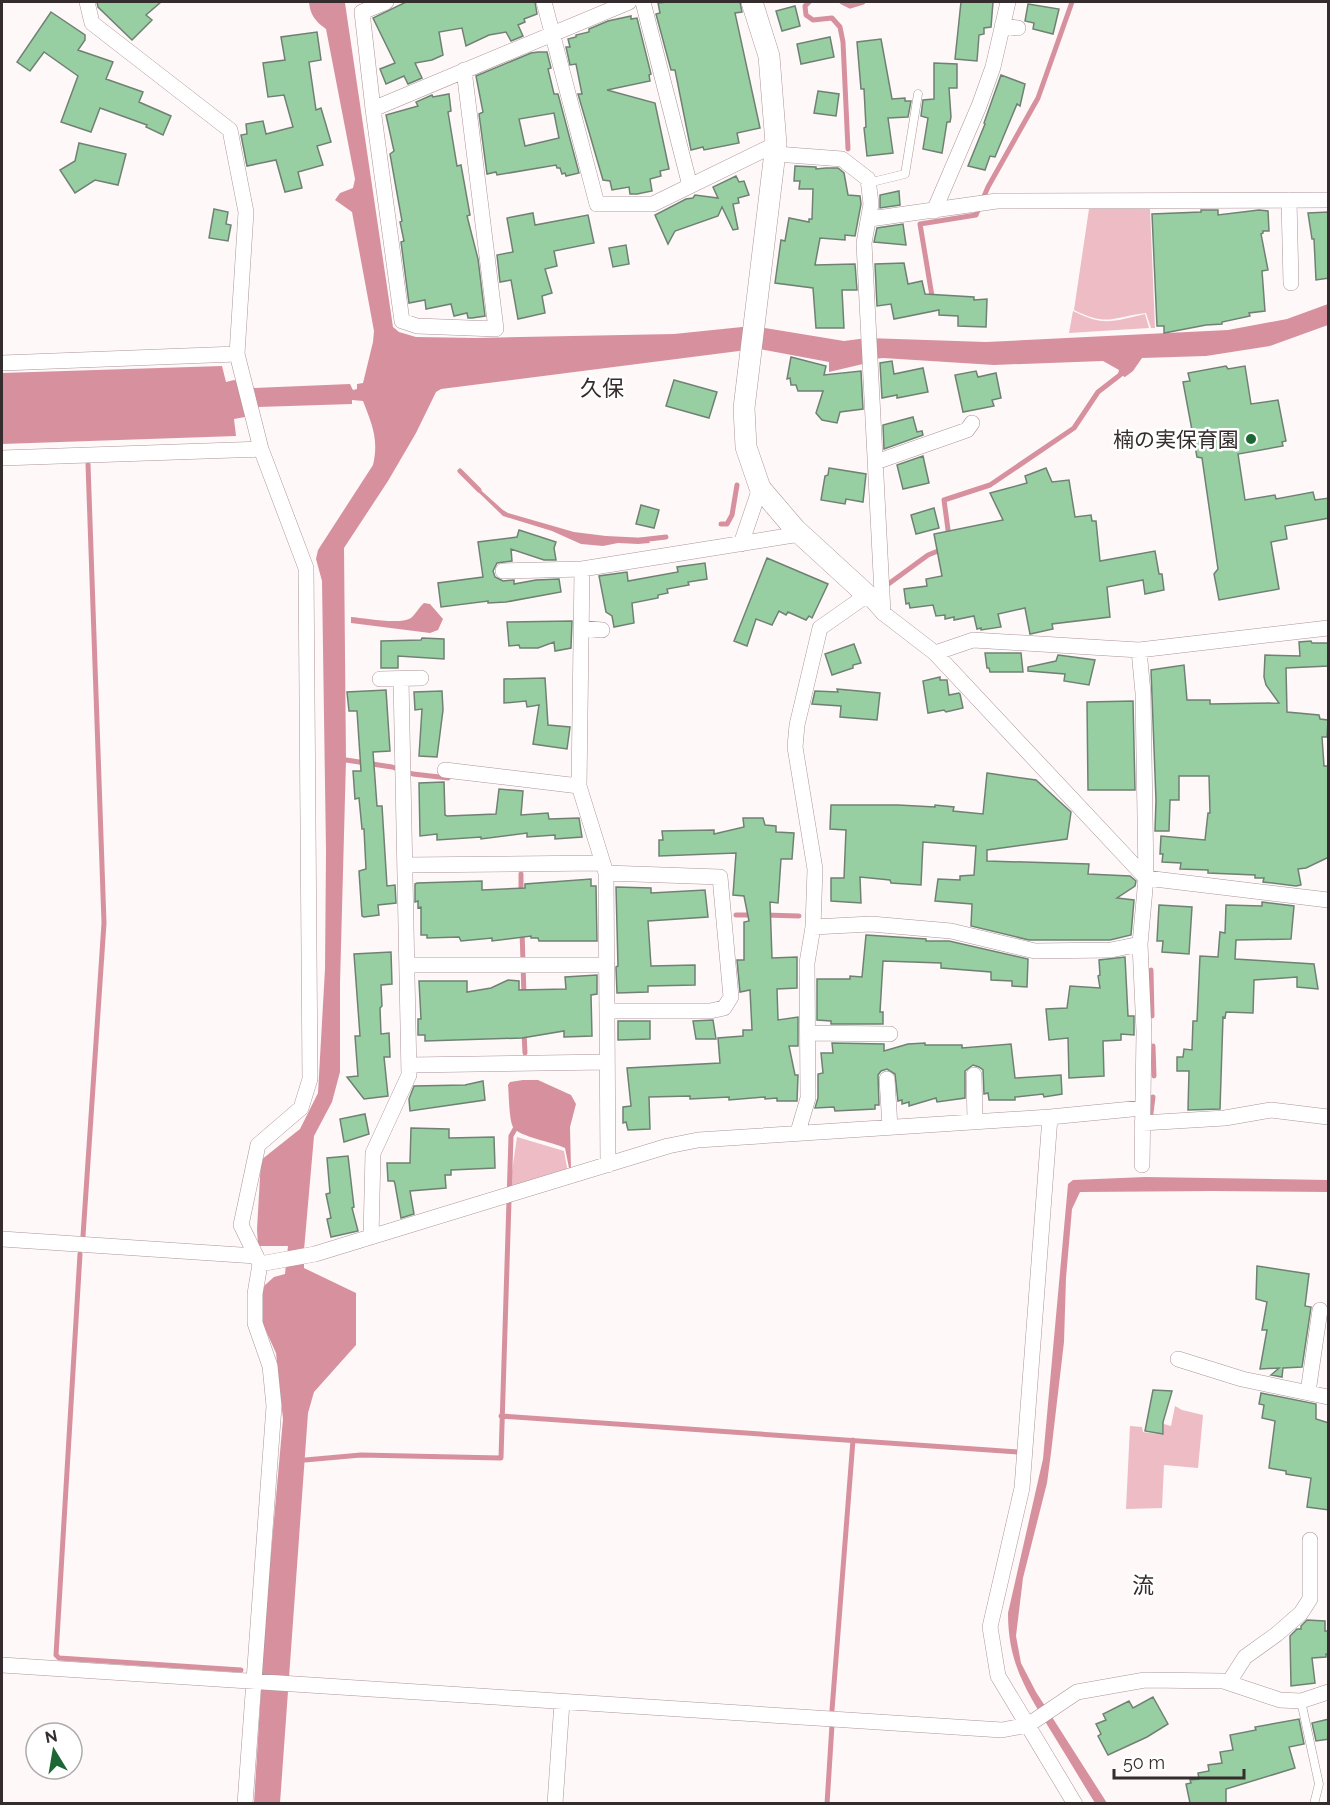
<svg xmlns="http://www.w3.org/2000/svg" width="1330" height="1805" font-family="Raleway,'Noto Sans JP',sans-serif">
<style>
.green{fill:#edbcc4}
.water{fill:#d7919e}
.lines{fill:none;stroke-linecap:round;stroke-linejoin:round}
.stream{stroke:#d7919e;stroke-width:5}
.building{fill:#97cfa3;stroke:#708173;stroke-width:1.5;fill-rule:evenodd}
.lane-casing{stroke:#ac9598;stroke-width:9}
.street-casing{stroke:#ac9598;stroke-width:16}
.secondary-casing{stroke:#ac9598;stroke-width:22}
.lane{stroke:#fff;stroke-width:8}
.street{stroke:#fff;stroke-width:15}
.secondary{stroke:#fff;stroke-width:21}
.poi-dot{fill:#1d6735;stroke:#fff;stroke-width:2}
.labels{text-anchor:middle;dominant-baseline:central;stroke-width:5;stroke-linejoin:round;paint-order:stroke}
.poi-label{font-size:21px;fill:#352c2d;stroke:#fff;text-anchor:end}
.neighbourhood-label{font-size:22px;fill:#352c2d;stroke:#fff}
</style>
<rect width="100%" height="100%" fill="#fef8f9"/>
<path class="green" d="M1089,209H1150L1155,328H1151L1146,313C1112,317 1108,327 1074,310Z
M1073,311C1105,327 1113,321 1145,314L1149,328L1069,333Z
M517,1137L564,1151L568,1173L511,1190L510,1185Z
M1175,1406L1182,1410L1203,1415L1198,1468L1164,1465L1162,1508L1126,1509L1130,1426L1142,1427L1143,1432L1164,1435V1424L1171,1426Z"/>
<path class="water" d="M309,2H346L345,3L393,327L399,332L416,337L476,338L674,334L742,327L765,328L844,341L867,338L986,342L1228,330L1287,319L1328,304V325L1270,346L1206,356L1142,358L1133,371L1125,377L1118,374L1119,370L1103,361L994,365L883,358L864,360L863,364L829,372V362L760,349L739,351L441,389L436,392L416,433L388,481L344,548L346,760L340,984V1072L332,1102L314,1136L304,1250V1268L356,1293V1345L314,1392L308,1413L280,1803H254L266,1609L283,1419L276,1353L262,1322L259,1297L265,1285L274,1277L285,1274L288,1246H258L257,1229L261,1160L300,1129L318,1093L325,969L326,851L322,581L316,559L318,550L373,465C379,440 372,424 363,401L352,400V404L258,407L245,417L234,419L236,436L2,444V373L222,366L226,382L234,380L251,388L350,384L353,390L357,389V384L363,383L373,342L374,331L352,212L335,200L340,193L353,188L355,179L326,29C316,22 310,15 309,2Z
M475,485L503,510L508,513L574,532L606,536L647,538L650,543L638,544L618,543L603,546L581,544L552,531L503,516L474,488Z
M424,603L430,604L443,619L438,630L430,633L351,623V617C365,618 399,625 411,618C416,614 419,607 424,603Z
M523,1080H538L571,1095L576,1104L570,1127L571,1169L569,1168L565,1148C553,1142 519,1137 513,1127C509,1119 509,1095 508,1085L510,1082Z
M1145,1177L1328,1180V1192L1213,1191L1080,1192L1072,1209L1066,1278L1064,1342L1051,1453L1047,1483L1023,1578L1016,1636L1021,1663L1036,1692L1107,1803H1095C1081,1781 1068,1758 1054,1736C1028,1693 1008,1666 1008,1613L1043,1459L1068,1184L1073,1180Z"/>
<g class="lines">
<path class="stream" d="M809,2L805,6L806,15L813,20L832,18L840,27L843,42L848,149
M842,2L850,6L863,2
M933,302L920,224L976,215L988,187L1038,98L1072,2
M460,471L479,490
M721,524H727L732,515L737,485
M949,537L944,500L990,485L1074,428L1098,392L1120,375
M640,540L666,537
M887,585L928,555L943,549
M346,760L392,767L413,774L448,778
M521,874V894
M736,915H755
M764,915L799,916
M522,930L524,996
M1151,970L1152,1016
M524,1032L525,1053
M1153,1046L1154,1076
M1150,1121L1153,1097
M83,1236L104,923L88,464
M80,1254L56,1655L59,1658L241,1670
M501,1416L1018,1452
M305,1460L361,1455L501,1458L511,1136L515,1129
M832,1710L853,1440
M827,1804L832,1725"/>
</g>
<path class="building" d="M97,2H161L146,15L152,20L132,40L98,7Z
M406,2H535L537,14L524,19L525,22L518,25L523,36L511,41L506,32L489,35L466,46L462,28L439,32L443,55L432,60L415,63L422,78L408,84L404,76L386,84L380,69L395,63L373,18Z
M667,2H740L742,12L735,13L760,128L737,133L739,143L704,150L703,147L691,150L675,70H671L656,14L660,13L658,3Z
M961,2H993L991,27L984,28V34L979,35L977,61L955,59Z
M1028,4L1059,9L1053,34L1033,29L1034,23L1025,21Z
M795,6L800,26L782,31L776,11Z
M51,12L85,35V40L78,50L113,62L106,79L143,92L139,102L171,116L163,135L146,127L147,125L100,108L91,132L61,122L78,76L44,52L30,71L17,62Z
M631,16V19L637,18L651,74L649,75L650,81L607,90L655,103L669,169L660,171L661,176L650,179L652,191L637,194H630L629,187L612,190L610,181L603,180L578,94H582L576,64L570,65L566,47H570L568,39L576,37V35L589,32V29L608,21Z
M317,32L321,60L309,62L316,110L321,108L331,142L317,146L323,165L298,172L302,188L285,192L276,160L247,166L241,135L247,134L246,124L263,121L266,134L293,127L284,95L268,97L263,63L285,60L281,37Z
M830,37L834,57L801,64L797,44Z
M881,39L892,99L905,98V101H911L908,117L888,118L893,153L867,156L864,128L866,127L864,89H861L857,42Z
M538,52H547L551,68L548,69L554,94H558L579,173L566,176L565,173L562,174L560,168H557L556,165L497,175L496,172L487,174L479,114L483,112L476,76L531,53ZM554,113L559,138L525,146L519,119Z
M934,63L957,64V88H949L951,117L950,122H947L942,153L923,149L928,118L921,116L923,100L934,99Z
M1001,75L1025,84L1020,106L1017,104L995,157L990,156L985,170L968,166L985,124L984,123Z
M818,91L839,94L836,116L814,113Z
M449,94L451,111L448,112L457,166L461,165L470,215L467,216L478,259L485,316L472,318H468L467,313L454,316L451,304L426,309L425,300L409,303L401,242L404,241L400,222L402,221L390,154L394,151L386,115L418,106L416,102L432,95L433,97Z
M79,143L126,154L118,185L95,180L75,193L60,170L75,161Z
M795,166L816,167V169L826,168H838L844,173L848,195L860,196L861,204L855,236L845,235V240L820,238L815,265L855,264L857,290H842L844,328H816L813,288L775,283L781,240L785,241L789,218L809,222V219H812L813,189H799L800,181H794Z
M736,176L739,182L744,181L749,195L738,198L739,203L733,204L738,229L733,230L722,207L718,216L675,231L668,244L655,215L686,199L693,198L695,195L718,198L713,187Z
M899,191L900,205L880,208V195Z
M214,209L228,212L226,224L231,225L228,241L209,238Z
M1201,210H1218V215L1259,210L1268,211L1269,231H1263V233L1261,234L1268,270L1262,271L1265,311L1249,313L1250,316L1222,322V324L1206,325L1164,333V326H1157L1152,214L1201,212Z
M1329,212V278L1316,280L1314,239H1312L1308,213Z
M533,213L535,225L588,215L594,243L554,251L557,266L545,269L552,293L542,296L545,313L518,319L511,280L500,282L497,255L513,252L507,218Z
M903,224L906,245L874,242L877,228Z
M626,245L629,264L613,267L609,248Z
M904,263L908,284L922,281L925,294L974,297V300L987,299L986,327L958,326V316L939,315V310L894,319L891,304L877,306L875,264Z
M791,357L826,366L824,375L861,371L863,409L840,412L837,423L822,420L816,413L823,391H798L796,385H791L790,378L787,379Z
M892,361L894,374L923,368L928,392L897,398V395L882,398L880,363Z
M1226,366L1228,369L1245,366L1251,404L1278,400L1286,441L1282,442L1283,446L1238,454L1245,500L1275,495L1276,499L1313,492L1315,500L1329,498V518L1285,526L1287,539L1271,542L1279,589L1219,600L1214,574L1218,569L1202,458L1197,457L1183,382L1190,381L1188,373Z
M976,371L978,377L996,373L1001,398L992,400L994,406L963,412L955,375Z
M674,380L717,392L709,418L666,406Z
M913,417L917,432L922,431L923,435L884,449L883,425Z
M923,456L929,483L903,489L897,465Z
M829,468L866,474L863,502L846,499L845,504L821,500L825,476L828,475Z
M1046,468L1052,482L1069,480L1075,517L1091,515L1092,521H1096L1100,561L1155,551L1159,574H1162L1164,590L1145,594L1143,580L1107,587L1110,617L1052,624L1053,629L1030,634L1025,608L998,614L1001,627L981,630V628L977,629L974,616L954,620V617L945,619V615L936,616L933,605L910,608L909,603L906,604L904,589L927,586L926,579L942,576L934,534L1003,520L990,493L1027,483L1025,476Z
M641,505L659,510L654,528L636,524Z
M934,508L939,528L916,534L911,515Z
M519,530L556,542L554,548L556,560H544L511,549L512,561L497,563L493,571L495,577L503,581L514,580V584L536,580L559,579L561,592L506,602L488,603V601L441,607L438,583L483,577L478,542L517,537Z
M767,558L828,584L812,618L809,616L806,620L788,612L786,615L779,611L772,625L756,619L747,646L734,641Z
M705,563L707,579L688,582L689,585L667,589L668,593L658,595V598L632,603L634,623L614,627L612,616L606,612L599,576L627,572L628,581L678,572L677,567Z
M572,621L571,648L555,651L554,642L538,648H520L519,645L509,646L507,622Z
M422,638L444,639V659L398,656V668H381V641L421,640Z
M1311,641L1312,643H1329V666L1286,668L1287,712L1319,715L1320,719L1328,720L1327,737H1322L1324,766H1329V857L1306,868L1298,869L1301,885L1296,886L1263,882L1264,878H1255V875L1208,873V870L1180,869L1181,863L1162,862L1163,854H1160L1161,836L1205,840L1208,813H1210L1209,776H1179V800H1170L1169,831H1155L1156,800L1151,670L1184,665L1187,700H1210V704L1279,703L1266,685L1264,677L1265,655L1300,656L1299,642Z
M854,644L861,663L853,665V668L832,675L825,654Z
M985,653H1021L1023,672H990L989,668H987Z
M1058,655L1095,660L1089,685L1064,681L1065,674L1028,671V667L1056,661Z
M940,677V680H947L949,695L959,693L960,694L963,708L946,712L944,710L928,713L923,681Z
M545,678L548,725L570,727L567,749L533,744L539,705L527,707L526,701L504,703V679Z
M837,689L880,693L877,720L840,717L841,706L812,704L815,691L838,692Z
M386,690L390,751L373,752L377,806H382L387,886L395,885L396,903L378,905L379,915L364,917L362,916L359,871L366,869L364,829H362L359,798L355,799L353,771H361L357,711H349L347,692Z
M442,691L443,710L437,757L419,756L422,709L415,710L414,692Z
M1133,701L1135,790H1088L1087,702Z
M987,773L1036,780L1071,812L1067,839L987,850V861L1089,864L1088,874L1130,876L1136,881L1135,886L1117,898L1134,900L1131,935L1110,940H1029L971,926L972,904L935,901L938,879L960,880V876L974,875L976,846L923,842L921,885L891,883L890,880L860,877L861,903L831,901V878H844L846,830L830,829L831,805H898L935,807V805L954,807L953,811L983,814Z
M444,782L445,815L447,816L496,814L499,789L523,791L521,815L548,813L549,819L579,818L582,837L555,839V835L527,837V833L481,839V837L437,840V834L420,836L419,783Z
M743,818H763L765,825L776,826V832L794,833L792,859H781L778,903L770,902L772,958L797,957V988L777,989L778,1020L798,1017V1046H789L795,1075H798L797,1101H777V1098L765,1099V1097L729,1100V1097L690,1099V1096L649,1097L650,1129L628,1130L626,1122L623,1123V1107L631,1106L627,1068L720,1063L718,1038L743,1036V1030H752L750,990L740,992L737,960H744V922L749,921L744,896L733,895L736,853L659,856V840H663L662,831L714,830V834L744,827Z
M591,879V886H596L597,941H539L538,938H531V936L492,941V938L461,941L459,937L427,938V935H421V907L418,908V901L415,902V884L417,883L482,881V890L525,888V884Z
M616,887L651,888V893L705,890L708,917L648,921L651,966L695,965V985L648,986V992L617,993L616,967L618,966Z
M1262,902L1294,906L1291,939L1236,940L1235,959L1314,964L1318,989L1297,987V977L1254,980L1253,1013L1226,1012L1225,1018L1223,1017L1220,1109L1188,1110L1189,1071H1177V1057H1183L1184,1049L1192,1050L1193,1021H1197L1200,956L1218,957L1220,932L1225,933L1226,905L1262,906Z
M1159,905L1192,907L1189,954L1162,952L1163,941H1157Z
M866,935L926,939V941H949L1028,959L1027,987L1012,986V981L991,980V972L941,968V963L883,961L880,1012H883V1024H831V1021L817,1020V979H850V976L862,977Z
M391,952L392,984L381,985L382,1006L380,1008L381,1034L389,1033L390,1057H384L388,1096L364,1099L347,1077L358,1076L355,1036H360L354,954Z
M1125,957L1128,1016H1134V1035L1121,1034V1040L1103,1041L1104,1076L1069,1078L1068,1038L1049,1040L1046,1009L1067,1008L1070,986L1100,988L1098,976L1100,975L1099,960Z
M597,975V994L591,995L592,1036L564,1037V1031L522,1038L425,1041V1035H418V1019H421L419,981H467V992L491,988L508,980L519,981V990L566,989L565,977Z
M713,1020L716,1039H696L693,1021Z
M618,1021H650V1039L618,1040Z
M832,1043L884,1044V1051L908,1044L925,1043V1045H962V1048L1011,1044L1015,1078L1061,1075L1062,1094L1044,1097L1043,1094L1015,1097V1100H989L988,1093L984,1094L983,1070L979,1067L973,1065L965,1071V1098L937,1102L936,1098L909,1106V1102L902,1104V1100L898,1101L895,1074L887,1069L881,1071L878,1075L879,1105H875V1109L835,1111L834,1107L815,1108L818,1098V1074L823,1073L821,1053H833Z
M483,1081L485,1100L410,1111L409,1099L414,1086L465,1085Z
M365,1114L369,1134L344,1142L340,1119Z
M411,1128L449,1129V1138L494,1137L495,1168L451,1170V1175H445L446,1188L410,1191L414,1214L401,1218L395,1184L394,1181H388L387,1163H410Z
M348,1156L354,1207L352,1208L358,1231L331,1237L327,1219L331,1218L326,1194L330,1193L327,1158Z
M1257,1266L1309,1274L1305,1306L1311,1307L1302,1367L1283,1368L1282,1377L1271,1375L1279,1368L1260,1369L1267,1330H1262L1267,1302L1256,1299Z
M1153,1390L1172,1391L1163,1422V1434L1145,1431Z
M1261,1393L1316,1404V1419L1329,1423V1510L1307,1507L1311,1478L1286,1474V1471L1269,1468L1275,1421L1262,1418L1264,1405L1259,1404Z
M1307,1620L1325,1621V1631H1329V1654H1326V1657L1312,1658L1315,1683L1291,1686L1290,1636L1297,1629H1301V1626Z
M1153,1697L1168,1724L1147,1737L1108,1755L1098,1736L1101,1734L1096,1724L1106,1720L1103,1714L1129,1701L1133,1708Z
M1299,1719L1304,1744L1289,1747L1295,1768L1226,1789V1803H1190L1186,1784L1191,1783L1190,1780L1199,1779L1198,1773L1209,1771L1208,1765L1222,1763L1220,1752L1233,1750L1230,1735L1256,1730L1255,1727Z
M1329,1719V1739L1316,1741L1312,1723Z"/>
<g class="lines">
<defs>
<path id="lane" d="M868,183L905,174L918,94
M1301,1701L1319,1784L1314,1804"/>
<path id="street" d="M87,2L92,23L230,130L246,212L237,354L261,449L306,568L310,1079L301,1108L258,1145L241,1225L260,1264L255,1294V1323L270,1366L274,1406L245,1804
M386,2L362,12L373,109L402,321L417,326L496,329L464,70
M544,2L597,204H653L776,144
M643,2L690,186
M1002,26L1018,28
M373,109L629,2
M776,154L842,159L868,179L871,204L864,243L883,613
M1289,200L1291,283
M934,211L979,106L993,67L1008,2
M870,219L997,201L1328,200
M2,363L237,354
M2,458L261,449
M876,462L967,430L972,423
M741,544L760,488
M503,571L582,569
M581,628L602,630
M1139,650L1143,693L1146,878L1140,944L1144,1032L1142,1165
M935,653L973,640L1139,650L1328,628
M380,679L421,678
M445,770L579,786
M405,865L603,863
M606,873L720,877L731,997L724,1008L710,1011H607
M813,927L871,924L951,931L1035,951L1111,950L1140,944
M407,965H607
M808,1033L890,1034
M409,1065L607,1062
M974,1075L975,1121
M887,1079L890,1127
M1050,1117L1022,1488L990,1627L998,1676L1075,1804
M1142,1123L1225,1118L1271,1110L1328,1117
M798,1132L808,1098L807,963L813,927L815,869L795,747L797,725L820,628L867,595L883,613L935,653L1146,878L1328,900
M608,1165L606,873L579,786L582,569L800,534
M371,1237L373,1153L409,1075L401,679
M2,1239L256,1256
M260,1264L315,1254L668,1146L698,1140L1050,1117L1142,1108
M1178,1359L1242,1379L1328,1397
M1308,1392L1320,1310
M2,1665L1002,1730L1028,1725L1077,1692L1145,1680L1223,1681L1280,1700L1301,1701L1328,1692
M1229,1682L1245,1657L1277,1634L1301,1613L1310,1599V1540
M555,1804L562,1702"/>
<path id="secondary" d="M752,2L769,56L776,144L744,408L746,447L760,488L795,529L867,595"/>
</defs>
<use href="#lane" class="lane-casing"/>
<use href="#street" class="street-casing"/>
<use href="#secondary" class="secondary-casing"/>
<use href="#lane" class="lane"/>
<use href="#street" class="street"/>
<use href="#secondary" class="secondary"/>
</g>
<circle class="poi-dot" cx="1251" cy="439" r="6"/>
<g class="labels">
<g class="poi-label">
<text x="1239" y="439">楠の実保育園</text>
</g>
<g class="neighbourhood-label">
<text x="602" y="388">久保</text>
<text x="1143" y="1585">流</text>
</g>
</g>
<rect width="1330" height="1805" fill="none" stroke="#352c2d" stroke-width="6"/>
<g transform="translate(54 1751) rotate(349)"><circle r="28" fill="#ffffff" stroke="#aeabab" stroke-width="1.5"/>
<path d="M0-4.5L10 22L0 15L-10 22Z" fill="#1d6735"/>
<text y="-9" font-size="16" font-weight="bold" text-anchor="middle" fill="#352c2d">N</text>
</g>
<path d="M1114 1769v9h130v-9" fill="none" stroke="#352c2d" stroke-width="3"/>
<text x="1123" y="1769" font-size="18" fill="#352c2d" stroke="#ffffff" stroke-width="4.5" paint-order="stroke">50 m</text>
</svg>
